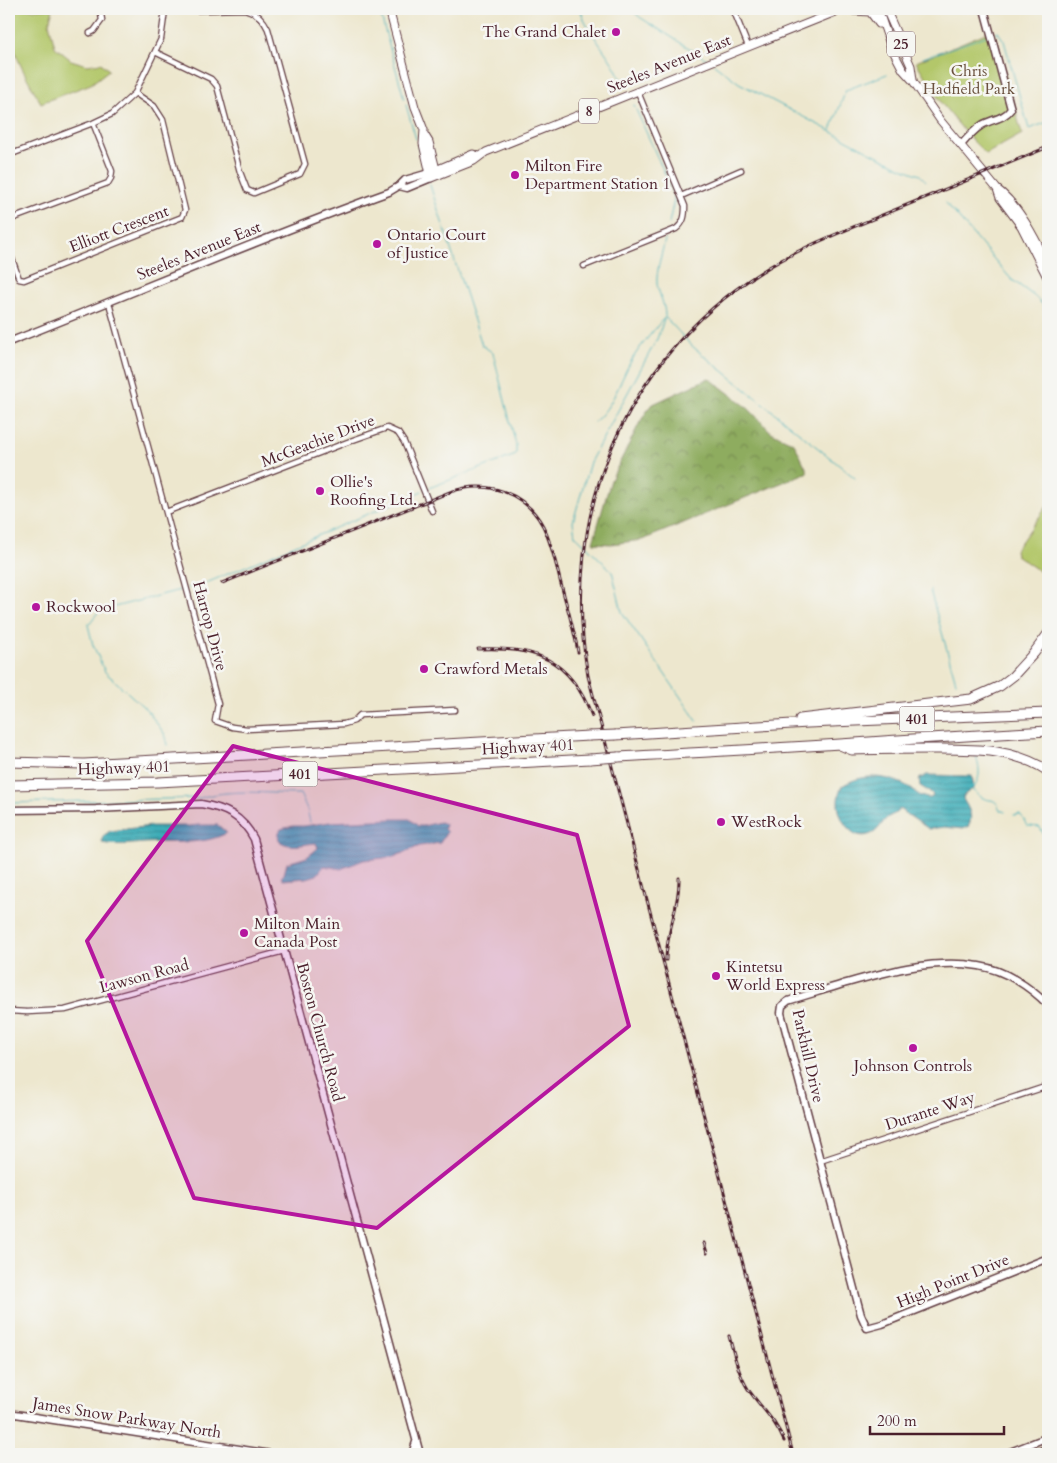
<svg xmlns="http://www.w3.org/2000/svg" width="1057" height="1463" font-family="Cardo,serif">
<style>
.forest{fill:url(#forest-crowns);stroke:#6c6645}
.park{fill:#b3c76b;stroke:#7e734b}
.water{fill:url(#water-rules);stroke:#446672}
.lines{fill:none;stroke-linecap:round;stroke-linejoin:round}
.stream{stroke:#3dadb8;stroke-width:1}
.street-casing{stroke:#623d43;stroke-width:7}
.secondary-casing{stroke:#623d43;stroke-width:9}
.primary-casing{stroke:#623d43;stroke-width:9}
.highway-casing{stroke:#623d43;stroke-width:11}
.street{stroke:#fff;stroke-width:4.5}
.secondary{stroke:#fff;stroke-width:6}
.primary{stroke:#fff;stroke-width:7}
.highway{stroke:#fff;stroke-width:9}
.rail-casing{stroke:#4a1f2b;stroke-width:3}
.rail{stroke:#f6f6f2;stroke-width:1;stroke-dasharray:4;stroke-linecap:butt}
.highway-bridge-casing{stroke:#623d43;stroke-width:11;stroke-linecap:butt}
.highway-bridge{stroke:#fff;stroke-width:9}
.marked{fill:#b5179e;fill-opacity:0.2;stroke:#b5179e;stroke-width:4;stroke-linejoin:round}
.poi-dot{fill:#b5179e;stroke:#f6f6f2;stroke-width:2}
.labels{text-anchor:middle;dominant-baseline:central;stroke-width:5;stroke-linejoin:round;paint-order:stroke}
.shield{fill:#f6f6f2;stroke:#7e6067;stroke-width:1}
.shield-label{font-size:15px;font-weight:bold;fill:#4a1f2b}
.poi-label{font-size:16px;fill:#4a1f2b;stroke:#f6f6f2;text-anchor:start}
.street-label{font-size:16px;fill:#4a1f2b;stroke:#f6f6f2}
.park-label{font-size:16px;fill:#6a513e;stroke:#f6f6f2}
</style>
<defs>
<pattern id="forest-crowns" width="20" height="18" patternUnits="userSpaceOnUse" patternTransform="scale(1.25)"><rect width="20" height="18" fill="#8eac5f"/><path d="M2 6a3 3 0 1 1 6 0M12 15a3 3 0 1 1 6 0" fill="none" stroke="#768b4f"/></pattern>
<pattern id="water-rules" width="6" height="5" patternUnits="userSpaceOnUse" patternTransform="scale(1.25)"><rect width="6" height="5" fill="#3dadb8"/><path d="M0 2.5h6" fill="none" stroke="#358c96"/></pattern>
</defs>
<rect width="100%" height="100%" fill="#f6f6f2"/>
<filter id="ink" filterUnits="userSpaceOnUse"><feTurbulence type="fractalNoise" baseFrequency=".02" numOctaves="2"/><feDisplacementMap in="SourceGraphic" scale="10" xChannelSelector="R" yChannelSelector="G"/><feConvolveMatrix kernelMatrix="1 2 1 2 8 2 1 2 1" color-interpolation-filters="sRGB"/></filter>
<filter id="wash" filterUnits="userSpaceOnUse"><feTurbulence type="fractalNoise" baseFrequency=".0096" numOctaves="4" result="noise"/><feDisplacementMap in="SourceGraphic" scale="20" xChannelSelector="R" yChannelSelector="G"/><feGaussianBlur stdDeviation="1.12" result="paint"/><feColorMatrix in="noise" values="0 0 0 0 0 0 0 0 0 0 0 0 0 0 0 0 0 1.4 0 .05"/><feComposite in="paint" operator="in"/></filter>
<g filter="url(#wash)">
<rect width="100%" height="100%" fill="#ede7ce"/>
<path class="forest" d="M709,378L747,407L771,432L794,443L808,472L642,540L611,544L594,543L593,542L611,480L640,422L651,405Z"/>
<path class="park" d="M9,9H32L33,10L38,9H53L49,23L55,47L71,60L87,65L101,63L109,70L91,84L41,103C22,69 9,50 9,9Z
M993,30L1022,134L986,154L969,137L942,104L916,62Z
M1048,505V577L1016,555L1015,550Z"/>
<path class="water" d="M927,775L972,776L974,788L964,795L963,799C969,809 974,816 968,827L963,829L944,827L929,829L899,809C896,815 892,814 887,818C881,823 879,831 871,834C852,843 837,817 838,801C838,796 840,791 842,786C862,773 886,775 907,786C915,791 921,799 931,798L933,795L930,792L920,786L919,779Z
M391,819H410L418,826H423L440,822L445,824L444,829L447,832L440,843L420,846L394,857L364,860L341,869L324,866L317,875L307,878L283,880L281,877L284,874L287,863L307,857L318,848L316,843C302,844 291,849 279,841L278,834L281,829L293,826H304L330,822Z
M199,825H218L227,833C203,846 171,841 145,843C131,844 116,846 102,843L103,836L110,831L151,826H189Z"/>
<g class="lines">
<path class="stream" d="M379,9L404,98
M580,9C589,37 615,58 624,87
M630,9L641,18L708,60
M995,33L998,32L1004,41L1029,129L1048,122
M923,58L986,36
M714,64L739,83L870,152L902,168L920,175L926,181
M406,105L416,139
M634,105L669,183L674,200L669,223
M831,130L846,90L887,74
M418,146L424,169
M946,203L1011,279L1034,296L1043,305L1048,321
M665,316C665,304 659,295 657,284C656,271 662,253 665,240
M594,422C613,407 619,383 630,363C639,347 652,333 663,319
M426,489L516,455V445L493,353L482,345L430,185
M188,588L204,584L422,491
M930,590L956,682
M697,721L622,612L612,571L575,535L573,522L590,462L657,339L665,317L692,346L855,478
M167,745L164,733L147,710L105,672L93,645L88,625L99,611L184,589
M974,788C982,775 979,768 976,755
M972,790C976,792 979,796 983,798C992,802 995,797 1000,810L1005,812
M9,803L200,798C231,788 268,794 300,794L307,809L310,822
M1014,815L1020,814C1031,828 1019,825 1040,827L1046,839H1048"/>
</g>
</g>
<g filter="url(#ink)">
<g class="lines">
<defs>
<path id="street" d="M733,9L748,46
M90,33L94,31L102,20L100,9
M155,52L211,79L217,86L240,172L247,190L254,193L300,174L305,164L268,29C263,18 256,12 245,9L165,11
M9,155L93,123L112,114L135,93L161,39L165,10
M681,196L741,170
M9,220L108,183L111,178L112,171L93,123
M9,250L19,279L24,280L182,217L185,210L163,120L154,106L135,93
M584,266L676,229C684,223 685,216 685,206L638,92
M109,303L218,704L215,721L232,727L247,729L344,724L354,721L360,715L455,710
M166,512L353,440L387,428L398,433L404,442L432,511
M9,1011L27,1012L65,1010L284,951
M820,1161L1048,1086"/>
<path id="secondary" d="M961,145C967,138 974,130 982,125C992,119 1004,119 1011,109L984,9
M399,186L407,188L431,178
M9,342C136,292 261,238 389,192L399,186L405,180L429,173
M9,810L96,809L201,804C225,808 242,816 254,839L420,1454
M1048,1005C1030,987 1005,970 979,966C933,958 886,972 843,984C825,990 806,995 788,1001L782,1006L781,1013L861,1315L867,1328L882,1324L1048,1258
M9,1413L271,1454
M412,1454L416,1442
M1005,1454L1048,1437
M1034,1454L1048,1448"/>
<path id="primary" d="M389,9L415,107L424,130L423,144L431,178L474,161L486,152L843,9
M848,9L854,11L870,12L879,24
M878,9L891,47L903,70L913,81L940,120L997,189C1019,205 1036,240 1048,264
M886,9L911,66L913,80
M424,134L429,142L437,173
M429,173L473,154L479,156
M997,189L1000,198L1021,226L1048,279"/>
<path id="highway" d="M800,719L971,699L1000,686L1013,676L1034,653L1048,634
M616,735L808,723L1048,713
M840,745L852,750C879,749 906,749 933,749C974,749 1013,748 1048,771
M618,757C762,750 905,739 1048,731
M9,762L84,764L589,736
M9,785L158,782L590,759"/>
</defs>
<use href="#street" class="street-casing"/>
<use href="#secondary" class="secondary-casing"/>
<use href="#primary" class="primary-casing"/>
<use href="#highway" class="highway-casing"/>
<use href="#street" class="street"/>
<use href="#secondary" class="secondary"/>
<use href="#primary" class="primary"/>
<use href="#highway" class="highway"/>
<defs>
<path id="rail" d="M222,583L450,492C486,479 525,492 543,526C552,544 556,565 561,584C567,607 574,629 578,652
M478,649C536,646 570,659 592,716
M666,960C666,932 680,906 679,878
M704,1243L707,1253
M729,1336C734,1354 738,1373 748,1389C761,1408 775,1419 784,1441
M793,1454L588,676C560,516 622,361 761,272C799,248 843,231 885,214C939,192 994,169 1048,147"/>
</defs>
<use href="#rail" class="rail-casing"/>
<use href="#rail" class="rail"/>
<defs>
<path id="highway-bridge" d="M589,736L616,735
M590,759L618,757"/>
</defs>
<use href="#highway-bridge" class="highway-bridge-casing"/>
<use href="#highway-bridge" class="highway-bridge"/>
</g>
</g>
<path class="marked" d="M233,746L577,835L629,1026L377,1228L194,1198L87,941Z"/>
<g class="poi-dot">
<circle cx="616" cy="32" r="5"/>
<circle cx="515" cy="175" r="5"/>
<circle cx="377" cy="244" r="5"/>
<circle cx="320" cy="491" r="5"/>
<circle cx="36" cy="607" r="5"/>
<circle cx="424" cy="669" r="5"/>
<circle cx="721" cy="822" r="5"/>
<circle cx="244" cy="933" r="5"/>
<circle cx="716" cy="976" r="5"/>
<circle cx="913" cy="1048" r="5"/>
</g>
<g class="labels">
<g class="shield">
<rect x="887" y="31.5" width="28" height="25" rx="4"/>
<rect x="579" y="98.5" width="20" height="25" rx="4"/>
<rect x="899.5" y="706.5" width="35" height="25" rx="4"/>
<rect x="282.5" y="761.5" width="35" height="25" rx="4"/>
</g>
<g class="shield-label">
<text x="901" y="44">25</text>
<text x="589" y="111">8</text>
<text x="917" y="719">401</text>
<text x="300" y="774">401</text>
</g>
<g class="poi-label">
<text x="606" y="32" text-anchor="end">The Grand Chalet</text>
<text x="525" y="166">Milton Fire<tspan x="525" dy="18">Department Station 1</tspan></text>
<text x="387" y="235">Ontario Court<tspan x="387" dy="18">of Justice</tspan></text>
<text x="330" y="482">Ollie's<tspan x="330" dy="18">Roofing Ltd.</tspan></text>
<text x="46" y="607">Rockwool</text>
<text x="434" y="669">Crawford Metals</text>
<text x="731" y="822">WestRock</text>
<text x="254" y="924">Milton Main<tspan x="254" dy="18">Canada Post</tspan></text>
<text x="726" y="967">Kintetsu<tspan x="726" dy="18">World Express</tspan></text>
<text x="913" y="1066" text-anchor="middle">Johnson Controls</text>
</g>
<g class="street-label">
<text transform="translate(669 64) rotate(-22)">Steeles Avenue East</text>
<text transform="translate(119 229) rotate(-21)">Elliott Crescent</text>
<text transform="translate(199 251) rotate(-22)">Steeles Avenue East</text>
<text transform="translate(318 441) rotate(-21)">McGeachie Drive</text>
<text transform="translate(210 626) rotate(75)">Harrop Drive</text>
<text transform="translate(528 747) rotate(-3)">Highway 401</text>
<text transform="translate(124 768) rotate(-2)">Highway 401</text>
<text transform="translate(144 976) rotate(-15)">Lawson Road</text>
<text transform="translate(320 1032) rotate(75)">Boston Church Road</text>
<text transform="translate(808 1056) rotate(77)">Parkhill Drive</text>
<text transform="translate(930 1111) rotate(-18)">Durante Way</text>
<text transform="translate(953 1281) rotate(-22)">High Point Drive</text>
<text transform="translate(127 1418) rotate(9)">James Snow Parkway North</text>
</g>
<g class="park-label">
<text x="969" y="71">Chris<tspan x="969" dy="18">Hadfield Park</tspan></text>
</g>
</g>
<rect width="1057" height="1463" fill="none" stroke="#f6f6f2" stroke-width="30"/>
<path d="M870 1426v8h134v-8" fill="none" stroke="#4a1f2b" stroke-width="2.5"/>
<text x="877" y="1426" font-size="15" fill="#4a1f2b" stroke="#f6f6f2" stroke-width="4" paint-order="stroke">200 m</text>
</svg>
